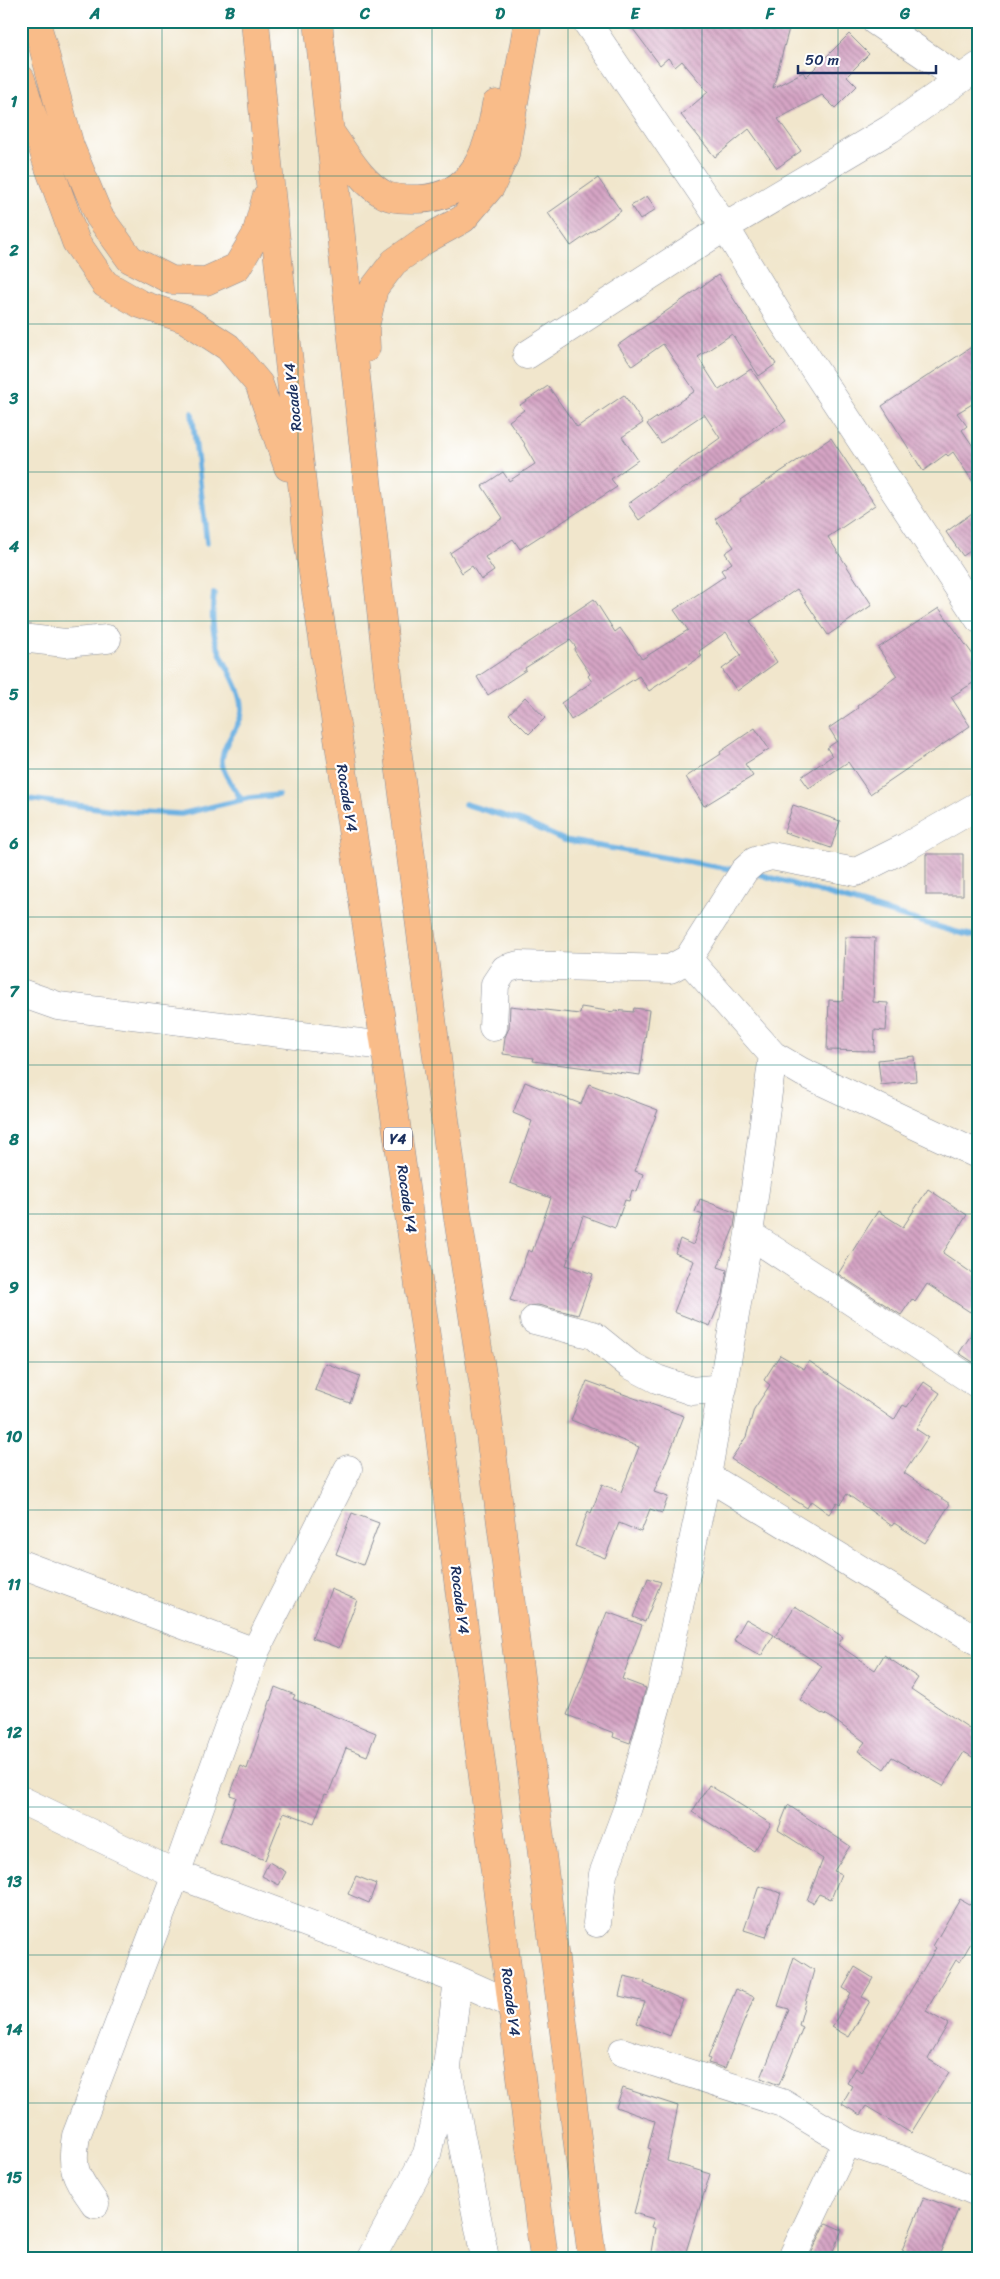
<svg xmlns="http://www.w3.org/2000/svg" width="1000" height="2279" font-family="Sriracha,sans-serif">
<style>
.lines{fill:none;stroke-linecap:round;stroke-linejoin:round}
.stream{stroke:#6cb1e2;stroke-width:5.5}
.building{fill:url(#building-back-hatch)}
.minor-casing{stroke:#868a95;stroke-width:29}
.highway-casing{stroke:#868a95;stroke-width:29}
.minor{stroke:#fff;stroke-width:28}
.highway{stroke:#f9bc89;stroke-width:28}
.grid{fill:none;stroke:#0f766e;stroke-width:1;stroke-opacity:0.55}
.labels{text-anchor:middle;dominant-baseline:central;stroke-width:4.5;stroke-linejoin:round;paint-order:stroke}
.shield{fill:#fff;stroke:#5f6d8e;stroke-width:1}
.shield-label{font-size:14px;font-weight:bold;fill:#1b2f5e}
.street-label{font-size:15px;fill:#1b2f5e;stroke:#fff}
.neatline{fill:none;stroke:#0f766e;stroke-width:2}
.grid-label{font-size:16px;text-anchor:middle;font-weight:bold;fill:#0f766e}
</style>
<defs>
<pattern id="building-back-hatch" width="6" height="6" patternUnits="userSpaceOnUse" patternTransform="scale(1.25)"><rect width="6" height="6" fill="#d5a4c4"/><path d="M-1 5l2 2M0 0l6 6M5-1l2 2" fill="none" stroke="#ac86a2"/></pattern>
</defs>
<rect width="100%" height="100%" fill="#fff"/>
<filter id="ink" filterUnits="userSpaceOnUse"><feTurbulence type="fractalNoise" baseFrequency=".02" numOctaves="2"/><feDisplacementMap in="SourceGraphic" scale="10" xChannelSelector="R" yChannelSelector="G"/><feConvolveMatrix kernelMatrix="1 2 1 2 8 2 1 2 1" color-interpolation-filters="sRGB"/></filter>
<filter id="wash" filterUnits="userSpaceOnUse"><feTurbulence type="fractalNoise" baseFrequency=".0096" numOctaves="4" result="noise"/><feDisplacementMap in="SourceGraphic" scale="20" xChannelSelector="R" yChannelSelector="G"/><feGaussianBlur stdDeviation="1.12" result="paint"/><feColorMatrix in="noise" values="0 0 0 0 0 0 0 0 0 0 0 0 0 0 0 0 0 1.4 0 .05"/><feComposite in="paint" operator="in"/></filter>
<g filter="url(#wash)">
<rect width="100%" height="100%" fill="#f1e6cc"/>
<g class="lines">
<path class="stream" d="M192,413L207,543
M214,593C212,612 211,631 219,650C225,666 243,691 242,710C242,716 237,726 234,731C213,765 222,768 241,799
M21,798L121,811L181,814L249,798L278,795
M465,804L524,822L564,840L736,870
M755,873L956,932L979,937"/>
</g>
<g id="blocks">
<path class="building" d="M627,21H791L773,88L803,72L806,77L849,34L869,54L847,76L857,86L835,108L822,95L778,119L801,151L777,168L749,129L715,157L681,115L708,92L682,61L675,67L668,58L660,65Z
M598,178L621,211L571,246L548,213Z
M647,196L656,209L640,220L631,206Z
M718,275L776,364L759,376L732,334L698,357L719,390L751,369L786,421L687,487L686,486L639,520L628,504L720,438L704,414L661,443L647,424L695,391L663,344L632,366L618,345Z
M979,342V400L957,413L967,426L962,430L979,455V491L953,452L948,456L946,454L923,471L882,406Z
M548,386L577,427L624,395L643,423L622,437L638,460L611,479L617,487L520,549L513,539L485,557L494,571L481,580L472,566L462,573L450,553L503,518L482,486L503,472L509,481L535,464L524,445L525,444L509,421L524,410L520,405Z
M831,438L875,505L828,537L872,605L828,635L797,589L750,621L777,662L737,691L722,669L741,655L726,632L699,651L702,656L649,691L639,676L571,720L561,703L592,682L588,676L590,674L574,650L576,647L570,640L525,668L526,670L488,695L477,677L594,599L615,632L620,628L642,659L688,630L674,610L725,576L721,570L732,563L725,553L734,547L715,519L741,501L740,499Z
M979,508V545L963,556L946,532Z
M939,608L979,663V679L951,697L970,726L870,794L848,762L809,788L801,777L832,756L827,748L837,741L829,728L858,708L857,706L897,676L878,648Z
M525,697L545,718L529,734L509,714Z
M755,728L769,749L745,764L753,776L704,806L686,777L721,754L720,752Z
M793,805L840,821L831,848L784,832Z
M926,854H963V895H926Z
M845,937L875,938L873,1002L888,1003L886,1031L875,1030L874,1051L827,1050L829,1000L843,1001Z
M510,1006L580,1014L581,1007L614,1012V1010L633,1012L634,1008L649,1010L640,1075L533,1061L534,1058L503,1054L505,1037L509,1028Z
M914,1056L916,1081L881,1085L878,1060Z
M525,1082L581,1104L589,1084L658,1110L635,1171L643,1174L637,1192L632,1190L629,1201L625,1200L615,1228L583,1216L566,1265L593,1274L578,1315L538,1305L528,1306L510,1300L528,1250L532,1252L551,1198L510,1183L532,1121L513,1113Z
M928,1189L967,1215L943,1253L979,1278V1300L970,1312L927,1284L915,1302L912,1299L901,1315L838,1274L878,1211L903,1227Z
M700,1199L736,1213L734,1227L718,1267L727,1270L723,1295L710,1326L674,1312L694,1261L675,1253L680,1239L693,1245L703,1215L695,1212Z
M979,1323V1366L959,1353Z
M780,1355L804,1369L809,1361L894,1420L903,1405L907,1407L924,1382L940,1393L916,1429L928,1437L904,1473L950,1504L925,1543L894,1523L892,1526L847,1494L840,1504L837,1502L829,1514L811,1501L807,1508L731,1459L746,1437L754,1409L770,1385L764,1380Z
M325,1363L360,1376L350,1403L315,1390Z
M587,1381L684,1416L654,1492L668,1497L662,1513L650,1509L641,1532L619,1523L605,1558L575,1546L588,1511L591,1513L602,1484L621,1492L639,1447L571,1420Z
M352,1513L379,1523L363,1565L336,1554Z
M648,1578L661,1582L645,1622L633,1617Z
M331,1589L357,1600L339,1648L312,1638Z
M795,1606L843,1637L838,1645L875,1670L884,1655L918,1678L911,1689L975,1732L973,1735L979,1738V1761L964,1752L943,1786L892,1757L884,1769L858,1751L865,1742L830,1717L823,1713L822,1714L800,1700L822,1666L775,1636Z
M607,1612L642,1625L622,1679L646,1688L630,1743L613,1737L614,1733L567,1715Z
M746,1619L774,1635L761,1656L734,1640Z
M275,1687L295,1695L293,1699L376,1733L367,1756L346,1748L328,1795L325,1794L314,1823L284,1812L265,1860L219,1842L236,1797L230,1795L241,1766L247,1769Z
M709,1785L771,1824L754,1851L692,1812Z
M788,1805L850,1846L834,1871L841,1874L831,1899L819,1894L813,1903L807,1900L823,1859L778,1830Z
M269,1862L286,1872L279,1885L262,1876Z
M356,1876L376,1884L369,1903L348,1894Z
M759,1886L781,1893L766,1937L744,1930Z
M960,1899L979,1910V1929L960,1962L956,1960L926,2011L948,2024L928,2059L949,2072L911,2133L866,2106L860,2115L842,2104L852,2086L847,2083L856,2068L861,2072L902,2005L936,1948L933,1946Z
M794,1957L814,1970L799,2025L803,2027L779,2085L761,2078L789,2009L778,2006Z
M855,1967L873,1978L862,1997L870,2001L849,2037L832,2027L851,1993L843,1988Z
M624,1976L645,1981L644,1983L683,2000L670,2036L637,2023L645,2002L619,1996Z
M736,1989L754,1997L725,2068L708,2063L710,2059L708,2058Z
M623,2088L678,2106L667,2161L710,2174L684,2258H650L655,2228L651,2227L654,2219L634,2213L651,2149L648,2148L655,2121L616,2107Z
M924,2197L958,2210L938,2258H902L904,2251L902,2250Z
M826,2223L842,2230L830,2258H809Z"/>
</g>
</g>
<g filter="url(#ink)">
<use href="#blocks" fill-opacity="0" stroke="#868a95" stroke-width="1"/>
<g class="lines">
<defs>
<path id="minor" d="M586,21L725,227L778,314L979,619
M875,21L960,79
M527,355L725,227L890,129L979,66
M21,638L65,643L107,639
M688,959L773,1055L802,1072L979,1155
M21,993L58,1006L385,1046
M493,1027L495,984L505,969L519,965L670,969L688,959L744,871L755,861L771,856L856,872L906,847L979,805
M749,1234L979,1385
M534,1320L593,1335L630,1365L657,1379L692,1391L723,1388
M707,1476L979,1642
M21,1564L255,1652
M21,1800L176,1874L458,1980L512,2004
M597,1923L603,1874L628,1807L661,1691L707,1476L749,1234L773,1055
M622,2052L782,2103L847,2142L905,2161L979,2193
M449,2076L485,2258
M95,2204C76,2176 70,2171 76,2136L176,1874L255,1652L348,1469
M371,2258L427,2154L447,2067L458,1980
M792,2258L847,2142"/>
<path id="highway" d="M36,21L70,146L99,216L130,259L171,280L206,281L237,267L256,235L266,198
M255,21L270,184L308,540L385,1046L435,1399L544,2258
M318,21L390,694L457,1212L485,1394L592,2258
M21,79L46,159L76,242L105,284L140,304L185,319L228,347L259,384L288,467
M330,132C346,154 360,182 385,195C395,200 409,199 419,199C474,197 489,150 496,104
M366,348L365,327L374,288L394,262L425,240L463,219L491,186L505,155L528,21"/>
</defs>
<use href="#minor" class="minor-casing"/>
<use href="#highway" class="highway-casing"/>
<use href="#minor" class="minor"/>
<use href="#highway" class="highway"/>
</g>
</g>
<path class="grid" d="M162,21V2258M298,21V2258M432,21V2258M568,21V2258M702,21V2258M838,21V2258M21,176H979M21,324H979M21,472H979M21,621H979M21,769H979M21,917H979M21,1065H979M21,1214H979M21,1362H979M21,1510H979M21,1658H979M21,1807H979M21,1955H979M21,2103H979"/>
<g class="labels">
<rect class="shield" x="384" y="1127.5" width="28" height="23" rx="4"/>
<g class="shield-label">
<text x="398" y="1139">Y4</text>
</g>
<g class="street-label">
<text transform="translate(293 397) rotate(-96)">Rocade Y4</text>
<text transform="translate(347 798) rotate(81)">Rocade Y4</text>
<text transform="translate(407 1199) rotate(82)">Rocade Y4</text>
<text transform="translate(460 1600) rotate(83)">Rocade Y4</text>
<text transform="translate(511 2002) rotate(83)">Rocade Y4</text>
</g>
</g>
<rect width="1000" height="2279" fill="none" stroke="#fff" stroke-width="55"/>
<path d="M798 65v8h138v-8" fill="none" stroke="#1b2f5e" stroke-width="2.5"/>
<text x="805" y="65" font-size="15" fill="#1b2f5e" stroke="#ffffff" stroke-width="4" paint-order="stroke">50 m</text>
<rect x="28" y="28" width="944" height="2224" class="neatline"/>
<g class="grid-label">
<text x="95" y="19">A</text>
<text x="230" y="19">B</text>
<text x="365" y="19">C</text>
<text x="500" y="19">D</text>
<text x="635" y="19">E</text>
<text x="770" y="19">F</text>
<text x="905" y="19">G</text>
<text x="14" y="107">1</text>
<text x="14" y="256">2</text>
<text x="14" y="404">3</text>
<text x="14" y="552">4</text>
<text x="14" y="700">5</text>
<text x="14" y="849">6</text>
<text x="14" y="997">7</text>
<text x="14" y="1145">8</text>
<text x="14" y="1293">9</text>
<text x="14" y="1442">10</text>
<text x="14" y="1590">11</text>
<text x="14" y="1738">12</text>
<text x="14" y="1887">13</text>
<text x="14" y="2035">14</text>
<text x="14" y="2183">15</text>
</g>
</svg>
